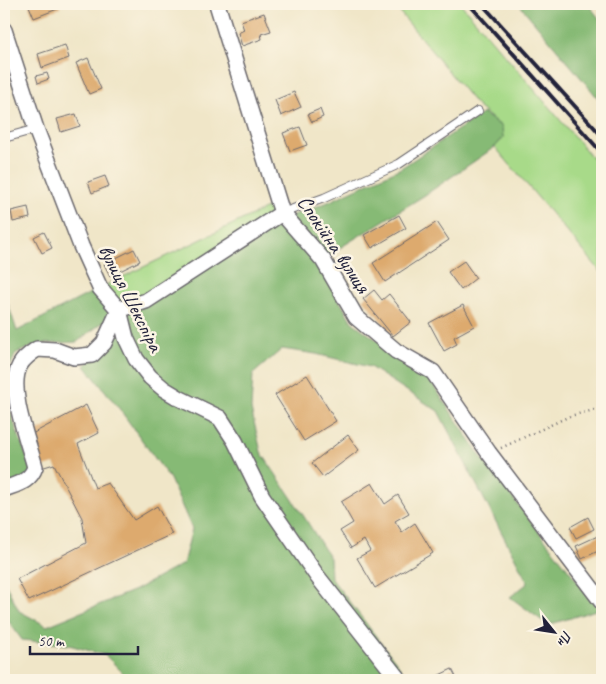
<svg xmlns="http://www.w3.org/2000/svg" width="606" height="684" font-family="Caveat,sans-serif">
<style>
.green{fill:#a8da89;stroke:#657e62}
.forest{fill:#86ba75;stroke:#546e58}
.building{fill:#ddaa6e}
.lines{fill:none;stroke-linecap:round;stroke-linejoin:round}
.lane-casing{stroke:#6a676c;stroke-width:10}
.street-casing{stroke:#6a676c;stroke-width:18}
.path{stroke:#6a676c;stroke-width:2.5;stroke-dasharray:1 4;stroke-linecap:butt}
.lane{stroke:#fff;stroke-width:8}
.street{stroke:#fff;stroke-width:15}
.rail{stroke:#22223b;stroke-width:4}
.labels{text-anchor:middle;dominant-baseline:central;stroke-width:5;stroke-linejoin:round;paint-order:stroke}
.street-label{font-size:21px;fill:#22223b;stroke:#fcf5e5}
</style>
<rect width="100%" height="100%" fill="#fcf5e5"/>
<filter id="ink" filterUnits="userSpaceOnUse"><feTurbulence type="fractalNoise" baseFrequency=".02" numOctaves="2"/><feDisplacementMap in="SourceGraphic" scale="10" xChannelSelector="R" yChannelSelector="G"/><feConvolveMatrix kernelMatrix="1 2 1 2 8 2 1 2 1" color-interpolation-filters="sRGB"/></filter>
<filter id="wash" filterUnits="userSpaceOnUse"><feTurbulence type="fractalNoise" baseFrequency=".0096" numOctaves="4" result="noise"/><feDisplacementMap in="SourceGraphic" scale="20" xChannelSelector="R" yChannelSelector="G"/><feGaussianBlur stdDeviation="1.12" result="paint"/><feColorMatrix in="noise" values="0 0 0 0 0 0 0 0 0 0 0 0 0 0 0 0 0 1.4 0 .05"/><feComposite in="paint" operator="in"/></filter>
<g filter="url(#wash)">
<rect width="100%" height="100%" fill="#f0e6c8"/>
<path class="green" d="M393,4H461L602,169V273L495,147L503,138L502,127L477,106Z
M275,204L278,212L144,297L119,306L104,286Z"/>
<path class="forest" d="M519,4H588L602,22V103Z
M483,113L502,127L503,138L495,147L425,195L317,262L352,322L427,376L481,457L599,609L548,625L510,597L528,583L438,411L370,367L316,354L282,349L253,374L251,409L261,452L303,515L330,558L331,578L406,675L398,680H130L105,655L69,645L22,640L4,615V581L19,611L47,626L135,590L183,564L192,529L170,479L118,407L85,366L106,345L125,315L280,220L326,203L401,168Z
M100,288L119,310L77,342L40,344L16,353L5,378L4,396L33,474L4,489V292L17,331Z"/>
<g id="blocks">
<path class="building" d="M34,4H59L60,8L34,18L29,6Z
M264,13L271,31L261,34L262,39L242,46L238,33L244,30L241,21Z
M65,45L69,58L42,68L38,54Z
M88,58L101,89L89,94L76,63Z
M47,73L49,79L38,83L36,76Z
M294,92L301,107L281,116L275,100Z
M320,109L323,117L312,122L308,114Z
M76,114L80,126L61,132L57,119Z
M300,127L307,145L290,151L283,133Z
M105,176L109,186L92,193L88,182Z
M28,207L30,218L13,222L11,211Z
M399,215L406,228L372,248L364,235Z
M437,222L449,240L385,282L373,263Z
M44,232L52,248L42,253L34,237Z
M134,249L140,261L110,276L104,264Z
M464,261L476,278L461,290L448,272Z
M374,290L382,300L389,294L411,322L393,336L363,299Z
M463,305L474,326L454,337L457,344L444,351L429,323Z
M307,375L336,421L304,441L275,395Z
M86,405L99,433L78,444L95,488L108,483L134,520L157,506L172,534L29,601L17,579L86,543L82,518L54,464L41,468L30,435Z
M348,435L359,450L323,477L312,463Z
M372,483L385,504L398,495L409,513L395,521L402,532L415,523L433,553L375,588L357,558L370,551L364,540L351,548L340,531L353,523L341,502Z
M588,517L594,529L576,538L570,527Z
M602,534V549L582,559L576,546Z
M452,669L457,679L434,680L433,678Z"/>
</g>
</g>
<g filter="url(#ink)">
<use href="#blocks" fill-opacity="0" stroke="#6a676c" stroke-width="1"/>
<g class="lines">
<defs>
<path id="lane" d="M4,138L36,129
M282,213L324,198L399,164L478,111"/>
<path id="street" d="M217,4L282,213L323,260L356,317L396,351L433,372L489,453L602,602
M4,30L36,129L81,246L100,288L119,310L126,338L136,359L150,377L164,389L179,398L220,418L235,441L262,496L317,576L399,680
M4,489C17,484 30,482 35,467C28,441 7,388 20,365C23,359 31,353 37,349L55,350L74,357L92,355L104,343L119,310L146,301L282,213"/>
</defs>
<use href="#lane" class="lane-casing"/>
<use href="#street" class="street-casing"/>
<path class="path" d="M501,448L570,416L602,408"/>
<use href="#lane" class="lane"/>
<use href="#street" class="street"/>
<path class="rail" d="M469,4L602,153
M482,4L602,136"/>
</g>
</g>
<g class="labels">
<g class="street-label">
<text transform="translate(334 244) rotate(56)">Спокійна вулиця</text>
<text transform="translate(131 298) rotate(63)">вулиця Шекспіра</text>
</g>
</g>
<rect width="606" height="684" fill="none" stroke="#fcf5e5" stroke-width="20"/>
<g transform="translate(554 632) rotate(120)" stroke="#fcf5e5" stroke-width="4" paint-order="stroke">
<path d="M0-4L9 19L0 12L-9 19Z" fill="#22223b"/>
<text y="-8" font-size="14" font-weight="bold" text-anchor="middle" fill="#22223b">Пн</text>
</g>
<path d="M30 646v8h108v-8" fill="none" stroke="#22223b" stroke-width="2.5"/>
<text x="38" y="646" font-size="15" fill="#22223b" stroke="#fcf5e5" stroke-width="4" paint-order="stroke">50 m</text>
</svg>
